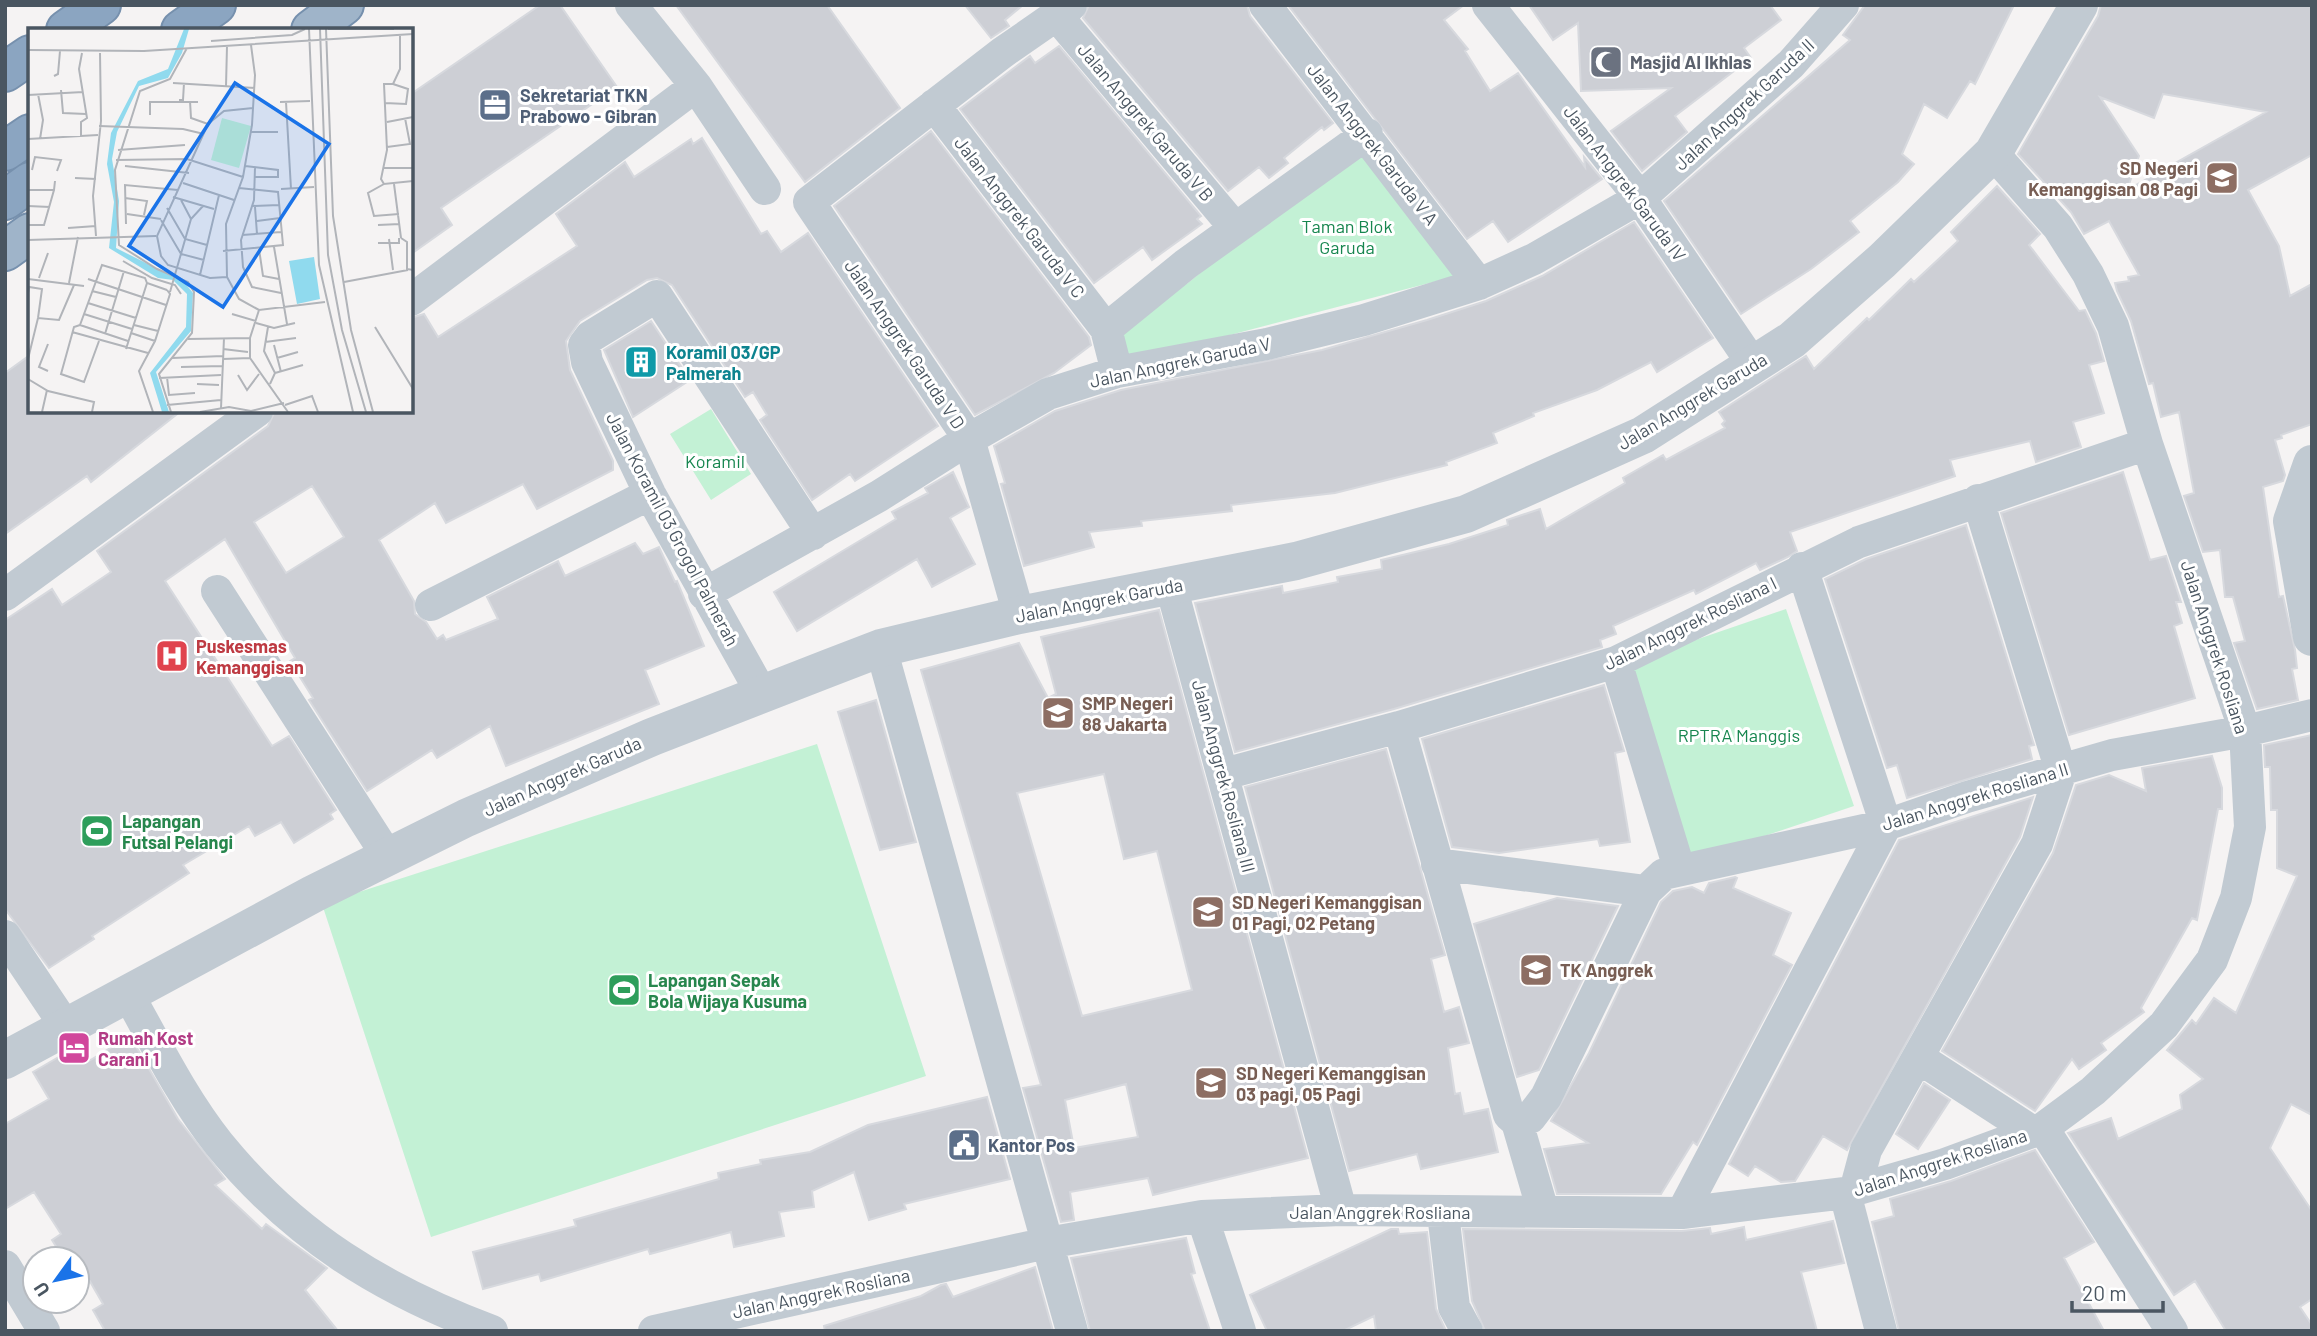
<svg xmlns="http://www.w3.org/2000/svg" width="2317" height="1336" font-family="Barlow,sans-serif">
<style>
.green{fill:#c3f1d5}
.building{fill:#cdcfd5;stroke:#d7d9de;stroke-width:2;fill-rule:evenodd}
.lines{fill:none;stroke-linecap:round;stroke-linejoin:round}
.trunk-casing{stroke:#7690ad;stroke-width:42}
.motorway-casing{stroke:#7690ad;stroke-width:42}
.minor{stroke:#c1cad2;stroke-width:32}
.tertiary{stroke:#c1cad2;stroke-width:38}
.trunk{stroke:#9fb4c9;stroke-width:38}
.motorway{stroke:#8ba5c1;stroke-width:38}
.labels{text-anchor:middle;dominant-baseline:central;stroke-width:6;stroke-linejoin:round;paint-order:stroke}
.worship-label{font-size:18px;font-weight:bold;fill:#5b616d;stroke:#fff;text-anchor:start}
.service-label{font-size:18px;font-weight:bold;fill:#4e5e75;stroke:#fff;text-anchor:start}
.street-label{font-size:18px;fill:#4a5661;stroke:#fff}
.education-label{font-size:18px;font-weight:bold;fill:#785e54;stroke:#fff;text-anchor:start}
.park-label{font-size:18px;fill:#17864f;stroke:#fff}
.culture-label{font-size:18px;font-weight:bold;fill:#0d838f;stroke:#fff;text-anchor:start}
.health-label{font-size:18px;font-weight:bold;fill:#be3a42;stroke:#fff;text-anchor:start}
.leisure-label{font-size:18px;font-weight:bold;fill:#27864d;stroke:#fff;text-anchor:start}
.hotel-label{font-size:18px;font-weight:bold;fill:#b23c85;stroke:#fff;text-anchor:start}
.inset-road{fill:none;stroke:#b1b4b9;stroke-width:2}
.view{fill:#1a73e8;fill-opacity:0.15;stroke:#1a73e8;stroke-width:3.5}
.inset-edge{fill:none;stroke:#4a5661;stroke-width:3.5}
</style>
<rect width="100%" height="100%" fill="#f5f3f3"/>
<path class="green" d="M1363,139L1464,274L1119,364L1112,328L1188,283Z
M711,409L751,474L711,500L670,434Z
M1786,609L1854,806L1693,860L1625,664Z
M817,744L926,1076L431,1237L322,904Z"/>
<path class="building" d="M540,5H560L617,87L441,208L452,225L411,254V94Z
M676,5H827L900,108L805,182Z
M965,5H1023L1005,20L1009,26L991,38Z
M1089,5H1247L1250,16L1333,123L1324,130L1322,127L1284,158L1288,163L1269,178L1259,167L1228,191L1083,18Z
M1288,5H1464L1444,20L1468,49L1465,51L1490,91L1518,73L1585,167L1584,157L1602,179L1508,242L1493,221L1467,239Z
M1529,5H1770L1781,20L1744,48L1751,58L1675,116L1687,132L1642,171L1611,131L1671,88L1581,91L1578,23L1553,40Z
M1865,5H2014L1975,84L1970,81L1947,118L1924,104L1902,154L1914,164L1898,182L1850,221L1859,232L1811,269L1741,314L1664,201L1850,40L1843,35Z
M2101,5H2312V155L2248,190L2279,246L2290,296L2312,284V424L2281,435L2282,438L2275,440L2285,475L2283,481L2263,487L2279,597L2283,596L2295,650L2297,668L2292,669L2298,700L2257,709L2234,643L2245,641L2233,597H2225L2220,550L2203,552L2184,496L2194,493L2179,412L2161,417L2153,383L2149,384L2131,321L2117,291L2115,283L2129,281L2128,277L2139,275L2109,221L2084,234L2071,212L2018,154L2098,16ZM2163,94L2266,112L2127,190L2139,156L2100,97L2154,118Z
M1059,46L1201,216L1197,219L1202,224L1152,260L1143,247L1094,283L960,109L1030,56L1035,63Z
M931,131L1089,337L1091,345L1054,373L975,415L834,206Z
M702,138L761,234L767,231L781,252L808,233L938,426L855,481L850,474L812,500L760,420L767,415L753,392L745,397L672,285L657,278L647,280L580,321L566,341L570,370L613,461V470L537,509L523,484L446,523L435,503L379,540L414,601L415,614L426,622L437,639L443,635L446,640L498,619L487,597L558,561L565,576L635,543L643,554L659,547L675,582L677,581L704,646L645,670L659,704L506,766L490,726L437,758L432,750L367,791L309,700L313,698L290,661L295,658L225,539L165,581L272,746L289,736L336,810L330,814L333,819L294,843L281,822L255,836L249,826L183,865L189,873L92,936L94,939L49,968L5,909V620L52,589L62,605L111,572L97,551L268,426L275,411H411V318L424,314L438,337L577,246L556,214L625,162L634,177L691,139L693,144ZM312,486L344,537L286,573L254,522Z
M1997,186L2040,234L2029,245L2079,311L2085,310L2096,333L2104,361L2089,365L2104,413L2073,422L2081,447L2036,462L2030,441L1950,460L1955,476L1790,532L1797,551L1788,557L1760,570L1756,563L1696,594L1694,590L1613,626L1616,634L1600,640L1602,647L1394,709L1235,752L1195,603L1282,586L1283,593L1338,582L1337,577L1382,569L1381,560L1449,544L1508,525L1507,520L1540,509L1546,529L1625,483L1623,478L1663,455L1666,460L1725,428L1722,424L1725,421L1719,412L1806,356L1814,369L1867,318L1869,320L1911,279L1914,282L1958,241L1951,232Z
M1634,222L1713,338L1657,372L1651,362L1597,390L1533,413L1534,416L1493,433L1497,443L1446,462L1447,465L1335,493L1231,505L1232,511L1141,521L1142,526L1089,532L1094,547L1024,566L1001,484L1005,483L994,446L1055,411L1121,390L1322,350L1427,320L1486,301L1542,276Z
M651,321L690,380L633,417L604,350Z
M30,355V411H181L91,482L87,476L5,534V373Z
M953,472L969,507L950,518L975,564L932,587L917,559L797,631L774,592L896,519L892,512L928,493L925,488Z
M2123,472L2150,560L2166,556L2181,602H2176L2182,623L2174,626L2195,698L2069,735L2001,513Z
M1966,525L2034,745L2029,746L2032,759L1907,798L1897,765L1887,768L1825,579L1866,559Z
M1159,610L1308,1158L1153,1195L1148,1178L1070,1192L1074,1220L1061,1222L1023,1088L1041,1085L921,670L1019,643L1048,698L1056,694L1041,637ZM1104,774L1124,859L1157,851L1192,990L1082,1016L1017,793ZM1126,1084L1138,1137L1074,1148L1065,1100Z
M1604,685L1624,751L1615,753L1630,842L1600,846L1598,839L1499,853L1452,847L1422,739Z
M876,700L916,842L880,850L838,712Z
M2312,735V1115L2291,1104L2270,1148L2312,1211V1299L2300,1307L2312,1325V1331H2226L2195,1281L2174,1295L2068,1133L2111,1118L2118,1139L2182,1109L2180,1095L2203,1079L2167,1050L2192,1020L2196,1024L2214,998L2236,1013L2297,876L2277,868V810H2271L2270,767H2265L2264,745Z
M1386,749L1445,955L1431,959L1444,1012L1459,1007L1469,1043L1448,1048L1455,1094L1460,1093L1464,1114L1488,1109L1498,1152L1421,1169L1417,1154L1349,1171L1245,787Z
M2212,756L2222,788V809H2218L2197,920L2192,918L2141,1008L2144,1012L2101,1043L2106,1050L2079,1069L2072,1059L2035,1111L1942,1051L2053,853L2076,785L2109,775L2146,791L2142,768Z
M2033,797L2020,837L1847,1150L1823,1136L1795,1181L1781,1182L1755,1166L1748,1176L1729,1164L1899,840Z
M1735,877L1737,878L1733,888L1791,913L1773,955L1792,965L1697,1145L1693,1142L1661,1194H1557L1544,1149L1588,1143L1551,1121L1589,1053L1661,902L1673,891L1692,887L1704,893L1709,883Z
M1557,898L1618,906L1539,1070L1517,1077L1474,924Z
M130,1036L178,1119L225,1179L215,1185L262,1229L266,1224L327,1268L305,1290L338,1331H105L93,1310L103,1304L77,1259H64L52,1240L61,1234L34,1192L5,1209V1124L49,1099L33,1072L74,1048L84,1064Z
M1924,1083L1950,1100L1918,1149L1896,1134Z
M987,1097L1010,1179L904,1204L906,1209L869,1220L854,1172L812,1191L814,1207L779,1212L784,1236L734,1247L731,1232L650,1254L648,1249L541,1281L539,1274L483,1289L473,1252L576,1226L574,1220L719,1179L718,1173L761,1164L760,1160L810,1152L868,1125Z
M2035,1150L2094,1242L2064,1258L2104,1331H1899L1872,1222L1894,1216L1890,1199L1951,1181Z
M1833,1221L1844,1263L1801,1272L1817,1331H1485L1472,1301L1463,1229L1682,1231L1710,1228L1711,1234L1744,1227L1746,1240Z
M1391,1229H1398L1399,1234L1427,1232L1436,1309L1446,1331H1376L1374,1316L1343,1331H1267L1250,1295Z
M1186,1238L1195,1273L1191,1274L1210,1331H1090L1071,1258Z
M1035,1267L1053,1331H825L824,1326L921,1296L941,1285L946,1284L953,1297Z"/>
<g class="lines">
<defs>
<path id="trunk" d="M311,30L344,5
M5,251L30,233"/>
<path id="motorway" d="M66,30L101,5
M181,30L216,5
M5,72L30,55
M5,151L30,134
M5,200L30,182"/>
</defs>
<use href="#trunk" class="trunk-casing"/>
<use href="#motorway" class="motorway-casing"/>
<path class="minor" d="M631,5L696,86L765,189
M1265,5L1479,284
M1488,5L1640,198L1754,366
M1057,16L1235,228
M934,105L1106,329L1117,372
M411,300L696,86
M1106,329L1186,264L1367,134
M1171,586L1341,1210
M217,591L388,857
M704,594L879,496L969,439L1048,394L1117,372L1267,344L1364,320L1479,284L1534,259L1640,198L1791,64L1843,5
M5,595L257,411
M431,605L650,494
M1019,615L969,439L809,202L1002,53L1071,5
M881,648L1072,1331
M1616,662L1679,868
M762,694L650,494L587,362L584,345L590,337L657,296L813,534
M1399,727L1509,1115L1517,1122L1543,1211
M1224,774L1399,727L1616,662L1859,542L2147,444
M1437,864L1646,891
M5,936L66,1027
M128,994C156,1044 183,1099 219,1144C294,1236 382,1290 492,1331
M1919,1058L2033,1132
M1517,1122L1530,1118L1546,1097L1646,891L1664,874L1886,825L1967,797L2112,755L2245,731L2312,715
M2043,1128L2172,1331
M1855,1191L1866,1150L2037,844L2061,771L1978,500
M1845,1193L1881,1331
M1443,1213L1454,1307L1467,1331
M1682,1213L1886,825L1802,568
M1202,1216L1240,1331
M5,1266L44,1331
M654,1331L1047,1243L1202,1216L1341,1210L1682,1213L1845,1193L1945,1164L2043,1128L2093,1091L2164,1025L2212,960L2236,898L2250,827L2245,731L2147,444L2113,326L2088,274L2058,227L1993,153"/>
<path class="tertiary" d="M2312,464L2292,521L2312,637
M5,1060L313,894L466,818L652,737L829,668L881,648L1019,615L1296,561L1466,514L1643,435L1792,340L1882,261L1993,153L2079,5"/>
<use href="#trunk" class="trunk"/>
<use href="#motorway" class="motorway"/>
</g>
<defs>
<symbol id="mosque-square" viewBox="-11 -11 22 22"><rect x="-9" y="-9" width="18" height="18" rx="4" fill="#6b7280" stroke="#fff"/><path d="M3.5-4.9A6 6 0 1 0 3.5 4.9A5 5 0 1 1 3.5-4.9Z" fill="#fff"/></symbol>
<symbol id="office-square" viewBox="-11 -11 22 22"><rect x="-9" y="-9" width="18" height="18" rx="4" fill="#5c6f8a" stroke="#fff"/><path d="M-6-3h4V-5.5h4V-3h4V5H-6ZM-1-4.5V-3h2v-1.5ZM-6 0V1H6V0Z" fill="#fff"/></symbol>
<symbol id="school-square" viewBox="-11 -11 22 22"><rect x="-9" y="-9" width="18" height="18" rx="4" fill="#8d6e63" stroke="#fff"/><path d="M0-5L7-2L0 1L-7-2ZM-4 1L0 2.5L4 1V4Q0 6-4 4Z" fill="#fff"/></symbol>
<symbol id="building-square" viewBox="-11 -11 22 22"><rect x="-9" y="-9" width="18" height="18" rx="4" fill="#0f9aa8" stroke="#fff"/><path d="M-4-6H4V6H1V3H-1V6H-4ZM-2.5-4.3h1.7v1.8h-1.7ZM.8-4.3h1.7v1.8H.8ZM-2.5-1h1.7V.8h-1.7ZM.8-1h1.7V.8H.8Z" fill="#fff"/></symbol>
<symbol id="hospital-square" viewBox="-11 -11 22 22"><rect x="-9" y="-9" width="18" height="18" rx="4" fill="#e0444e" stroke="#fff"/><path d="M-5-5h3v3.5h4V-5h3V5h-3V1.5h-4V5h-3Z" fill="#fff"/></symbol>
<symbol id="stadium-square" viewBox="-11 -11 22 22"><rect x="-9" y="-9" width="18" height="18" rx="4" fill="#2e9e5b" stroke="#fff"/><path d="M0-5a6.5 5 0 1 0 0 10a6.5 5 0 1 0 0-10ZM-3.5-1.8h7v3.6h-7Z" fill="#fff"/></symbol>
<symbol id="hotel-square" viewBox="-11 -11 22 22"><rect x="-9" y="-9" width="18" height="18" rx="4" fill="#d1479c" stroke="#fff"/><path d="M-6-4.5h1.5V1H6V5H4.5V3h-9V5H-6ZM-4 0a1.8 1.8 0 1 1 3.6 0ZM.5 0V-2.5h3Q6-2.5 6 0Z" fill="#fff"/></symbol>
<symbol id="civic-square" viewBox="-11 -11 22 22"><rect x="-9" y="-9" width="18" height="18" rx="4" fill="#5c6f8a" stroke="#fff"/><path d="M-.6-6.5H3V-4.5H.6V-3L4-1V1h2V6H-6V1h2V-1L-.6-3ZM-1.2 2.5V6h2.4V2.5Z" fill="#fff"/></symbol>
</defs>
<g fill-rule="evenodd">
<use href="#mosque-square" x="1587" y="43" width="38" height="38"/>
<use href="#office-square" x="476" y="86" width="38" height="38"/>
<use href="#school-square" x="2203" y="159" width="38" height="38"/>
<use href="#building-square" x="622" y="343" width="38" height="38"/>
<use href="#hospital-square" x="153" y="637" width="38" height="38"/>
<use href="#school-square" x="1039" y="694" width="38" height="38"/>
<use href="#stadium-square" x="78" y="812" width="38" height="38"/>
<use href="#school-square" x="1189" y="893" width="38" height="38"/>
<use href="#school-square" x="1517" y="951" width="38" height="38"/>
<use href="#stadium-square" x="605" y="971" width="38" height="38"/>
<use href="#hotel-square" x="55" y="1029" width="38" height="38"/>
<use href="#school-square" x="1192" y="1064" width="38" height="38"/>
<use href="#civic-square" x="945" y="1126" width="38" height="38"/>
</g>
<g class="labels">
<g class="worship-label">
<text x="1630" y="62">Masjid Al Ikhlas</text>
</g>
<g class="service-label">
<text x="520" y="95">Sekretariat TKN<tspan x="520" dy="21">Prabowo - Gibran</tspan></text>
<text x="988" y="1145">Kantor Pos</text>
</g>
<g class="street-label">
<text transform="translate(1744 104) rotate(-43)">Jalan Anggrek Garuda II</text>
<text transform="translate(1146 122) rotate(50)">Jalan Anggrek Garuda V B</text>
<text transform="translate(1373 144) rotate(52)">Jalan Anggrek Garuda V A</text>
<text transform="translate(1625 183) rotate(53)">Jalan Anggrek Garuda IV</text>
<text transform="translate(1020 217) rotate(52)">Jalan Anggrek Garuda V C</text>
<text transform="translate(905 344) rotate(56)">Jalan Anggrek Garuda V D</text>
<text transform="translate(1180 362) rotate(-12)">Jalan Anggrek Garuda V</text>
<text transform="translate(1692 401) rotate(-31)">Jalan Anggrek Garuda</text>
<text transform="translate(673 529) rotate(62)">Jalan Koramil 03 Grogol Palmerah</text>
<text transform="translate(1099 600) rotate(-11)">Jalan Anggrek Garuda</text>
<text transform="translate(1690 623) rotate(-26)">Jalan Anggrek Rosliana I</text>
<text transform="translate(2215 647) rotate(72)">Jalan Anggrek Rosliana</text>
<text transform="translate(562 776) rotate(-24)">Jalan Anggrek Garuda</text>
<text transform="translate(1224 776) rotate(75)">Jalan Anggrek Rosliana III</text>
<text transform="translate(1975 796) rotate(-17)">Jalan Anggrek Rosliana II</text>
<text transform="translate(1940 1162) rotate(-18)">Jalan Anggrek Rosliana</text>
<text x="1380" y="1212">Jalan Anggrek Rosliana</text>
<text transform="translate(821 1293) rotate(-12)">Jalan Anggrek Rosliana</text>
</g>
<g class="education-label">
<text x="2198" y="168" text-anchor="end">SD Negeri<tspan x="2198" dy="21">Kemanggisan 08 Pagi</tspan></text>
<text x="1082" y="703">SMP Negeri<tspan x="1082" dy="21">88 Jakarta</tspan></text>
<text x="1232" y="902">SD Negeri Kemanggisan<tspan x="1232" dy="21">01 Pagi, 02 Petang</tspan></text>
<text x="1560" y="970">TK Anggrek</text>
<text x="1236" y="1073">SD Negeri Kemanggisan<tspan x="1236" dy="21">03 pagi, 05 Pagi</tspan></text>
</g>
<g class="park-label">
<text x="1347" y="226">Taman Blok<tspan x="1347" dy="21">Garuda</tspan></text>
<text x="715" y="461">Koramil</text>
<text x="1739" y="735">RPTRA Manggis</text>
</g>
<g class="culture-label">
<text x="666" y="352">Koramil 03/GP<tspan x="666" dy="21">Palmerah</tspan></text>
</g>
<g class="health-label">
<text x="196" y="646">Puskesmas<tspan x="196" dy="21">Kemanggisan</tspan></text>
</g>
<g class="leisure-label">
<text x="122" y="821">Lapangan<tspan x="122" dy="21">Futsal Pelangi</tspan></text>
<text x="648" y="980">Lapangan Sepak<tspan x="648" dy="21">Bola Wijaya Kusuma</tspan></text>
</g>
<g class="hotel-label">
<text x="98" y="1038">Rumah Kost<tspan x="98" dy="21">Carani 1</tspan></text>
</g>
</g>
<g transform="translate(28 28)">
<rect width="385" height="385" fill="#f5f3f3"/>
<path d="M194,90L223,98L211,140L183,132Z" fill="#c3f1d5"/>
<path d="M156,1H161L154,25L140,50L111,58L89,104L84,131L91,173L88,220L156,254L165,265L163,303L128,344L141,384H134L122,345L158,299L159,266L145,252L130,250L81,220L86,174L79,136L83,105L110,53L140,41ZM286,229L292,271L269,276L261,233Z" fill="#90daee"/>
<path class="inset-road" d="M281,1L291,237L325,384M292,1L300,227L314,302L338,384M298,1L305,188L323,302L345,384M300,1H366M183,13L264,7L277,1M223,17L227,47L224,97L215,149L198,196L199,249L211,271L231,282L297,274M0,22L116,23L385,6M26,48L30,46L32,23M145,55L227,60M365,56H356L359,122L353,151L356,156L385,153M365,56L372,41V7M198,58L199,18M33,62L35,85L58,86M10,66L15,92L12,111M0,67L55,64M151,72H155L156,55M162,73L163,90L180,96M252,74L282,73M258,74L263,161M357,75L378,76L380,61L365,56M122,87V74H170M359,94L385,89M71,98L155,101L176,106M223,104H250M53,108V94L59,90L51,41L54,25M0,111L70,107M359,119L382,116L377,90M90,122L157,117M88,132L159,131L215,149M97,138L161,145M217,138L250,142V149H226M227,139L226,172L213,212L215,239L224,259L253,265M356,140H385M4,142L7,129L33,132L29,143M47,150L68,151M155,155L206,172M356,156L340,165L346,188L371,186M366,156L373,210M253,161L286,159M0,162H26L27,153M145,169L186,181M97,170L119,173L116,187M153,172L163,191M0,178L22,179M224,178L251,177M227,179L229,206M139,180L157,211L179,217M99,186L133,191M133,192L153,226L176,232M229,193L252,190M98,196L97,157L150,162M0,197H16L26,162M350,197L372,196M40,200L68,198M214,207L253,204M68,208L65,168L73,93L72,25M373,210L379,214V241L385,242M361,211L365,242M0,212L128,208M350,215H371V210M246,219L259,296M231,221L235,248L251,251M195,223L255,217L250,164L211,160M95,233L124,250L147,257L153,266M172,247L191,167M199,249L182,250L140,237L133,228L129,208L180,96L196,83L225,80M11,250L20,225M0,251L56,258M60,251L138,277M316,254L380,242M41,255L50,209M64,263L88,269M142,264L163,191L175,178M0,265L1,259L14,261L10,290M60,275L108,290M231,282L222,310V330L260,384M56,286L104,301M204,286L228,293M228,295L246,300L267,295M52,297L74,237L117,250L119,255L139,262M52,297L46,299L33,346L56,354L71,313M52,297L100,313M106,297L130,303M240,299L236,323L247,345L242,356M347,299L385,361M44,304L120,325M103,305L127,313M77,306L96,243M160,311L222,310M237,314L268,310M20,316L11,339L20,343M246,317L253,344M98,321L119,255M195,321L220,324M144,330L195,328M249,330L270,324M0,331L10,290L31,292L46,257M195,331L222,330M153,339L194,338M247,345L275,337M210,347L219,362L231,346M139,349L141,367L167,365M131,350L193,347M0,351L20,363L66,374L64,384M169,356L191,357M139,377L193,372M257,377L284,368L290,384M193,380L196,310M14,384L19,362M125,384L111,343L127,313L142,266L139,262M143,384L131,346L164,305L166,264L160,254L129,241L91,217L87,142L112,63L142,51L159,20M172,384L201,379L223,383L256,375"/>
<path class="view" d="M207,55L301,116L195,279L101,218Z"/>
<rect width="385" height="385" class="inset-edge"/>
</g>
<rect width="2317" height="1336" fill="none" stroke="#4a5661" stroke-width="14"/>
<g transform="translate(56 1280) rotate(237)"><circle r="33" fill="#ffffff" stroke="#b7bbc0" stroke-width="2"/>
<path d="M0-5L12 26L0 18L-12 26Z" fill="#1a73e8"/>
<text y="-10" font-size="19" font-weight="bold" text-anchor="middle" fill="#4a5661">U</text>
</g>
<path d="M2072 1301v10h91v-10" fill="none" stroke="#4a5661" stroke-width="3.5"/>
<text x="2082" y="1301" font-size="21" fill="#4a5661" stroke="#ffffff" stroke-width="5" paint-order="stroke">20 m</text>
</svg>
